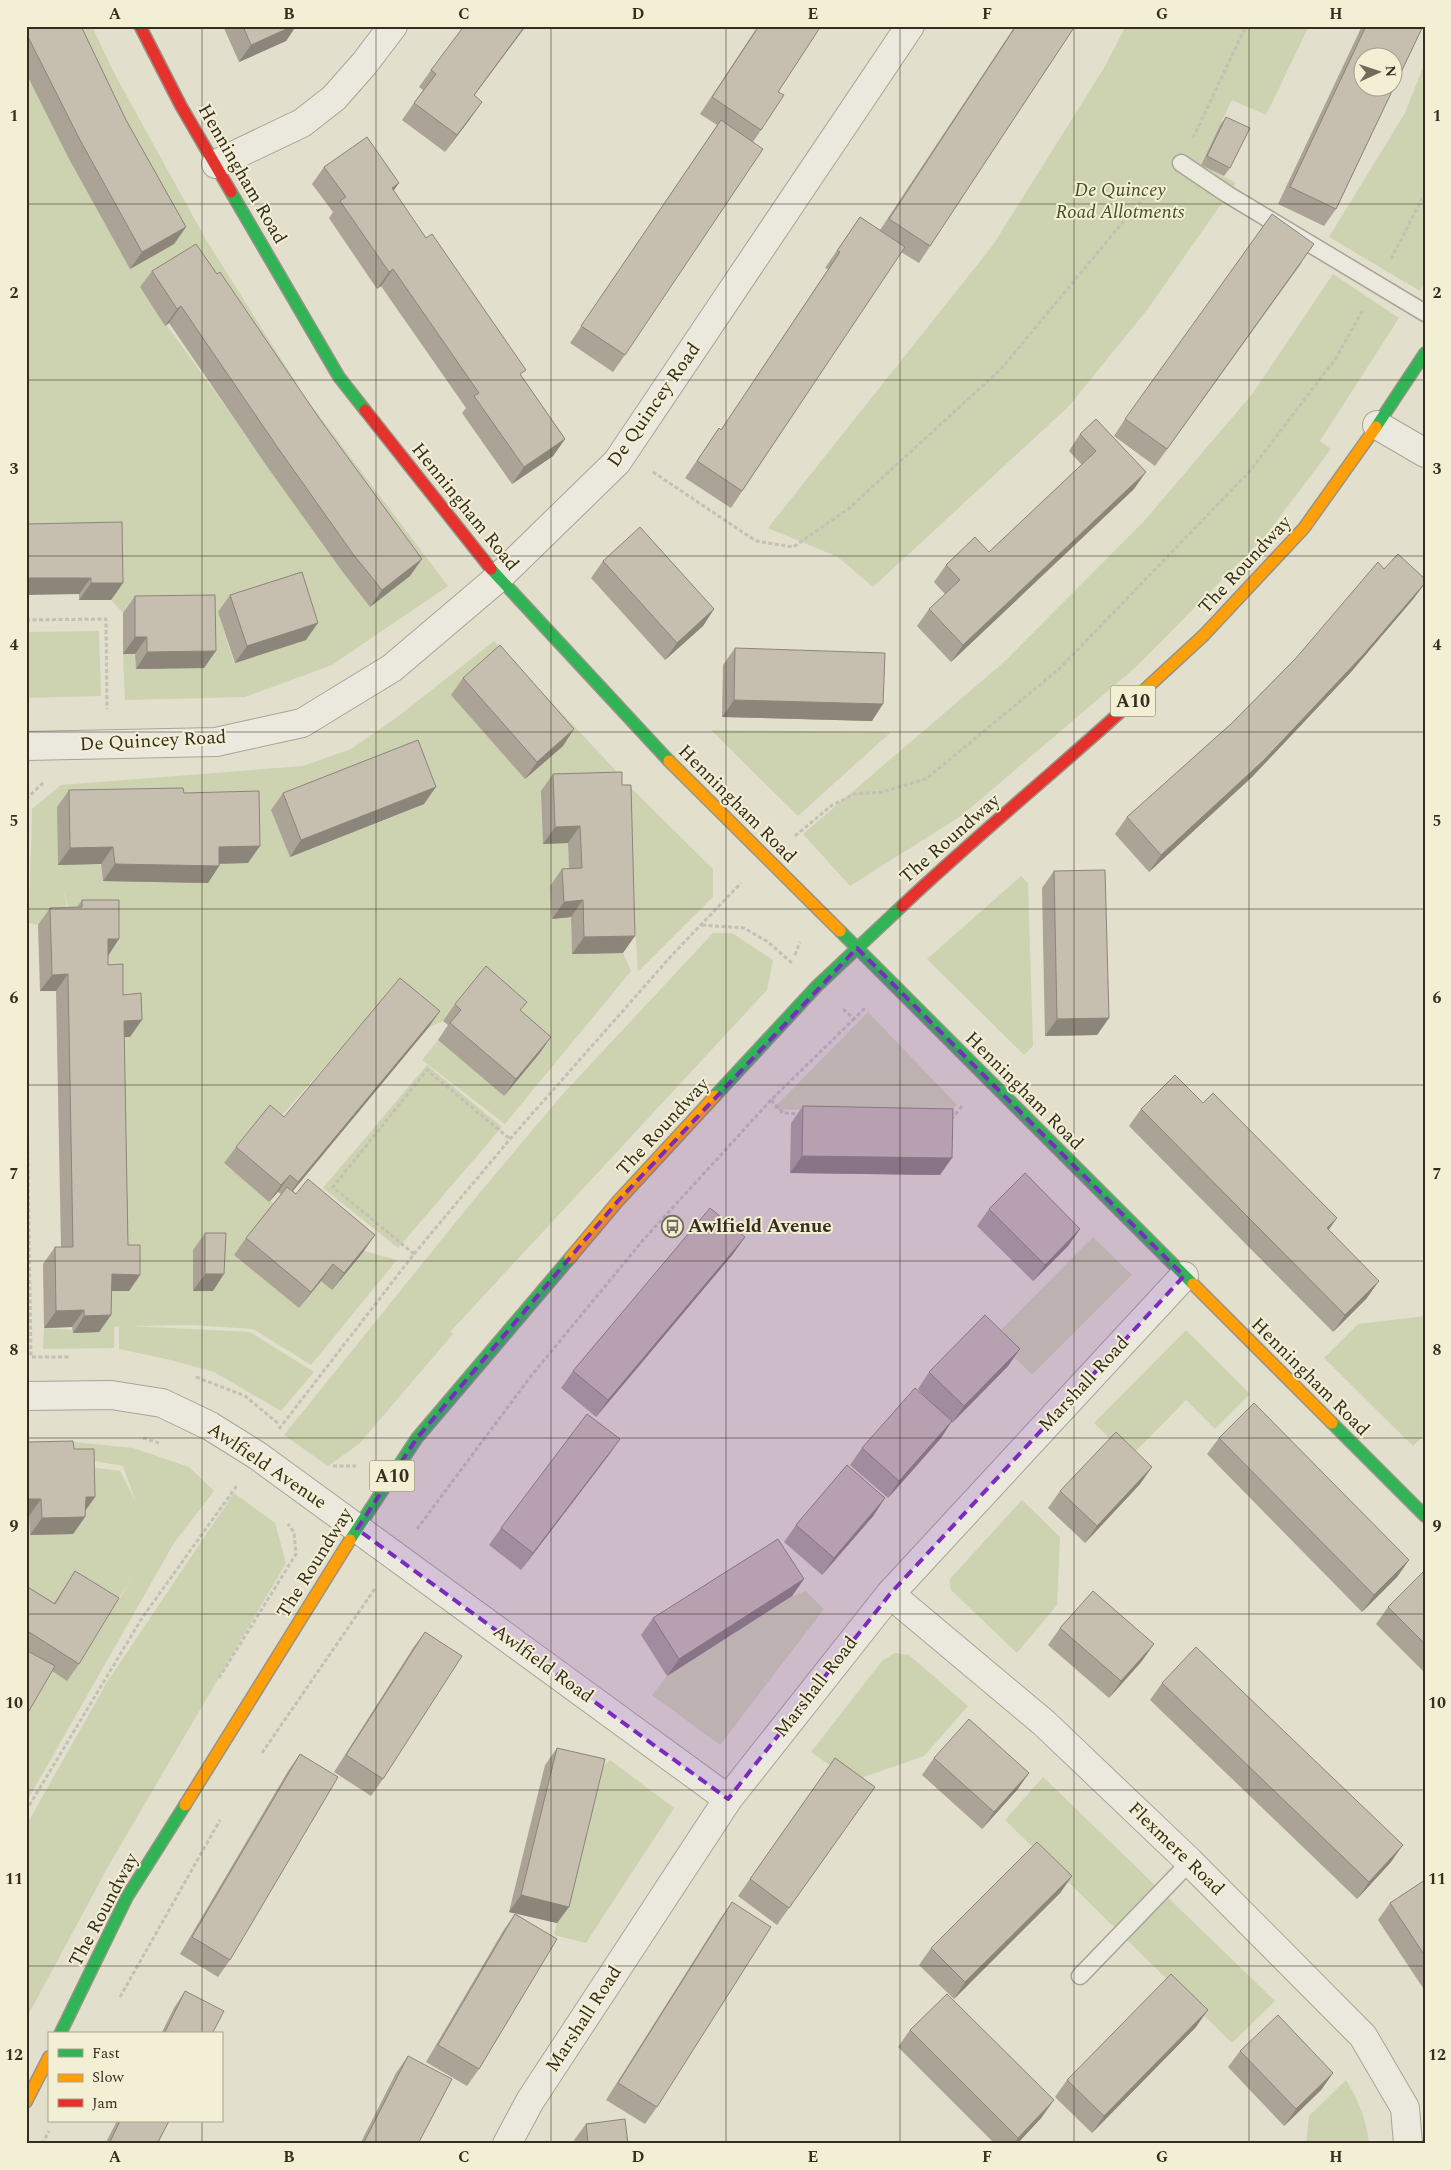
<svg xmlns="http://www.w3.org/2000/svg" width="1451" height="2170" font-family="Spectral,serif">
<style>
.green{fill:#cdd3b0;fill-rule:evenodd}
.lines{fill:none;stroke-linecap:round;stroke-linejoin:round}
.lane-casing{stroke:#a8a496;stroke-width:19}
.street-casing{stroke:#a8a496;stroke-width:30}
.fast-casing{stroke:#979386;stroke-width:14}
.slow-casing{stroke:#979386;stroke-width:14}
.jam-casing{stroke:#979386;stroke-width:14}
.path{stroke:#c3c0b5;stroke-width:3;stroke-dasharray:4 2.5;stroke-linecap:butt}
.lane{stroke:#ebe9de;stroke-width:16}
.street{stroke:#ebe9de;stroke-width:28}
.fast{stroke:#30b455;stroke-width:11}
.slow{stroke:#ff9f0a;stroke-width:11}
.jam{stroke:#e5322d;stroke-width:11}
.wall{fill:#aaa396}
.shaded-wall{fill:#8b857a}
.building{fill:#c6beae;stroke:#8b857a;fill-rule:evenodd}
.marked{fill:#7b2cbf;fill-opacity:0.2;stroke:#7b2cbf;stroke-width:4;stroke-dasharray:10 6;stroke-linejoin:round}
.grid{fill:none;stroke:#362d1f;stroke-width:1;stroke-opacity:0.55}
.labels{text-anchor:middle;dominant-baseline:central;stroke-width:4;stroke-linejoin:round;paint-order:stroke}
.shield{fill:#f3efd4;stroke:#6f6755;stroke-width:1}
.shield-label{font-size:18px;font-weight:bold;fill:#362d1f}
.street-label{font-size:19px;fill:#362d1f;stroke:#f3efd4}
.park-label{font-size:19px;font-style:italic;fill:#405127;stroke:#f3efd4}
.poi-label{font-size:19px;font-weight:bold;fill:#362d1f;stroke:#f3efd4;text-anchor:start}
.neatline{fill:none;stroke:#362d1f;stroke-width:2}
.grid-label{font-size:16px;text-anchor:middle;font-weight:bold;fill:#362d1f}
</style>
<rect width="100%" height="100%" fill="#e2dfcd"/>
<path class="green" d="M60,26H92L113,71L205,238L305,397L448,586L332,665L245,697L125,700L123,654H135L136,669L204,668L123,613L111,600L109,539L26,540V64ZM140,288L410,576L370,607ZM218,612L306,640L234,663Z
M1126,26H1309L1266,115L1232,100L1201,164L1236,183L1147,310L1069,406L873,587L838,557L768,528L993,245L1104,68Z
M1425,62V281L1420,291L1329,237L1405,113Z
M1333,274L1399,318L1320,441L1331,449L1265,536L1137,666L961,816L850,886L803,834L1004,662L1145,520L1253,393Z
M99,631L101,696L26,698V632Z
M494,641L620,775L568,843L570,885L552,918L571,917L572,954L623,953L631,971L505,1124L422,1060L438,1040L504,1096L475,983L443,1021L428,1028L388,995L268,1131L224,1164L275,1204L299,1308L321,1281L364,1251L397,1260L311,1365L253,1329L193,1325L131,1326L250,1332L314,1372L281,1411L214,1372L171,1360L119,1349V1326L114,1327V1348L43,1349L44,1328L99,1332L70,917L63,887L70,923L38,925L29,923L32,809L61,785L303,766L351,749L396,718ZM248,863L207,864L103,881L101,864L58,865Z
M711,730L891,732L798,816Z
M626,783L713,869V897L638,972Z
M1021,876L1028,883L1033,1046L1024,1055L927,959Z
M713,933H732L773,960L767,990L450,1332L453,1334L359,1444L328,1466L284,1435L472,1202L562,1095Z
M868,1012L957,1105L948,1115L773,1109Z
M427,1065L502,1127L398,1248L323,1188Z
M1093,1237L1132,1275L1032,1375L994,1337Z
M1425,1316V1434L1413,1446L1324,1358L1358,1324Z
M1186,1330L1250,1394L1215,1429L1186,1400L1129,1458L1094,1423Z
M74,1442L133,1448L189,1467L214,1491L174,1543L26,1803V1655L67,1681L134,1576L107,1615L43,1621L26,1610V1516H29L30,1535L82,1466L120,1471L136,1502L123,1466L71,1457Z
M234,1493L275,1523L286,1563L109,1865L26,2019V1826L107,1682Z
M1022,1500L1060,1537L1057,1605L1017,1653L951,1590L949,1580Z
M806,1591L824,1609L720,1745L652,1695L667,1676L792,1596Z
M895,1653L909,1655L968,1706L924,1756L852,1781L811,1752L882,1661Z
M610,1760L674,1808L586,1943L554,1935L593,1776Z
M1043,1777L1275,2001L1232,2043L1005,1820Z
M1346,2080C1358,2099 1367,2121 1369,2144H1306L1309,2116Z"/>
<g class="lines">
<defs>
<path id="lane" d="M1181,163L1227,194L1425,313
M1080,1976L1190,1862"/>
<path id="street" d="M216,164L302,123L334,98L364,64L393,26
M1377,425L1425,453
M26,746L216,742L302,723L392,668L498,578L617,462L910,26
M26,1396L111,1395L162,1403L210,1426L258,1456L728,1799
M890,1594L1044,1723L1190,1862L1363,2036L1405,2108L1408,2144
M507,2144L530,2101L728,1799L890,1594L1184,1276"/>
<path id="fast" d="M231,192L339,377L365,410
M1376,427L1425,353
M491,569L669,761
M840,931L1193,1284
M715,1096L817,986L902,906
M1332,1423L1425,1516
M350,1540L417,1438L570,1258
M60,2034L127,1897L185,1805"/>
<path id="slow" d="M1139,695L1204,635L1304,528L1376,427
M669,761L840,931
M570,1258L618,1201L715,1096
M1193,1284L1332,1423
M185,1805L350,1540
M26,2102L49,2057"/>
<path id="jam" d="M140,26L181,106L231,192
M365,410L491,569
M902,906C979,833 1061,767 1139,695"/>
</defs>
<use href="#lane" class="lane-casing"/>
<use href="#street" class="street-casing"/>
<use href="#fast" class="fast-casing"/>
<use href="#slow" class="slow-casing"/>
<use href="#jam" class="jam-casing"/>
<path class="path" d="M1193,138L1246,26
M1391,259L1425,193
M653,472L756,541L793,547L847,510L1001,369L1138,204L1159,184
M26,620L106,619L107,709
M26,799L44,782
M795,836L831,806L854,794L882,792L926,779L1059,669L1250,471L1336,358L1363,310
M702,925L744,928L768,942L792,963
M795,955L800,942
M843,1009L854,1019L865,1008
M26,1033L31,1357H70
M771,1100L783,1113L801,1114
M950,1117H953L963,1105
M414,1254L333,1187L427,1070L510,1139
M196,1377L245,1396L279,1424
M279,1429L414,1254L510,1139L672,955L741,883
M143,1438L159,1443
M333,1466H356
M417,1529L531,1376L644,1239L771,1100L854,1019
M219,1678L296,1554L294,1532L288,1524
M262,1753L376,1587
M26,1811L142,1618L238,1484
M120,1997L220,1820
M42,2144L49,2131"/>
<use href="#lane" class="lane"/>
<use href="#street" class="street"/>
<use href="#fast" class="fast"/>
<use href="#slow" class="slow"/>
<use href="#jam" class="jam"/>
</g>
<path class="wall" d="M26,26L126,120L186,227L174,244L130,269L68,157L26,73Z
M223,26H296L286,41L239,62Z
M758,26H821L778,92L761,130L753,142L625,355L613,372L570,343L717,125L700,114Z
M1015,26H1075L919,263L901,252L731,508L685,478L719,428L721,430L828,269L825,268L860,217L880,230Z
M1362,26H1423L1336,209L1324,226L1278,204Z
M431,70L474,96L470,119L445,152L402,120L423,90L419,87Z
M1226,117L1230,168L1224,176L1201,165L1220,125Z
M324,167L393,191L565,439L553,456L512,484L462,413L466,408L381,286L377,289L329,218L333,212L312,184Z
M1303,261L1155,466L1114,436L1125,419Z
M152,271L217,274L319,418L410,576L370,607L342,571L266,465L169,323L165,326L140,287Z
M1080,434L1134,489L951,662L917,626L929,609L945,594L934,582L946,565L989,552L1082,465L1069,451Z
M26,524L123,583L111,600H79V594Z
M603,561L714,609L703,626L665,660L591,578Z
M1384,569L1425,583L1414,598L1351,672L1252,777L1149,872L1115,834L1127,817L1232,723Z
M230,595L306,640L235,663L218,612Z
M135,596L204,668L136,669L135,654H123V613Z
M735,648L872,721L722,717L723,665Z
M463,678L563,746L525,779L451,695Z
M622,772L623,953L572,954L571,917L552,919L550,886L562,869H569L568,843L543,844L541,791L553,774Z
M69,790L184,793L248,863L219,864V866L208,883L103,881L101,864L58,865L57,807Z
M283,793L424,804L290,857L271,810Z
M1054,871L1109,1018L1097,1035L1045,1036L1042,888Z
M82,900L108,954V965L123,995L130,1037H124L128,1245L140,1275L129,1291H112L111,1315L99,1332L73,1333L72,1327L44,1328L43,1264L55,1247H61L56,991H40L38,925L50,908L77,907Z
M455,1004L521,1011L551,1037L539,1054L504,1096L438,1040L448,1025L443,1021Z
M440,1011L428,1028L293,1191L364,1251L332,1290L321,1281L299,1308L234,1255L246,1238L281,1194L278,1192L269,1202L224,1163L236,1147L284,1117Z
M1203,1103L1337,1218L1328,1230L1367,1298L1333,1332L1129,1126L1141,1109Z
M803,1106L940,1175L790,1173L791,1123Z
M989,1209L1080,1229L1068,1246L1033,1281L977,1226Z
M205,1233L213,1291H193V1250Z
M745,1237L733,1254L596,1417L561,1388L573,1371Z
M1020,1349L1008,1366L952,1423L951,1422L941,1438L888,1498L850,1465L862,1448L926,1398L918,1389L929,1372Z
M1219,1438L1409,1560L1397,1577L1362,1612L1207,1454Z
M620,1439L608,1456L521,1570L489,1545L501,1528Z
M26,1442L74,1449L95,1497L85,1511V1517L73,1534L30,1535L29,1516H26Z
M1152,1467L1140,1484L1085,1543L1048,1508L1060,1491Z
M874,1515L822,1575L784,1542L796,1525Z
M75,1571L79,1664L67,1681L52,1671L26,1716V1586L54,1603Z
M1425,1572V1673L1376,1624L1388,1607Z
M804,1579L792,1596L667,1676L641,1635L653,1618Z
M1060,1628L1142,1661L1109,1698L1048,1645Z
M425,1632L383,1779L371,1796L334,1772L413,1648Z
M1162,1683L1391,1862L1357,1899L1150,1700Z
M557,1748L569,1907L557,1923L509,1912L545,1765Z
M300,1754L230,1960L218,1977L180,1954L288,1771Z
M835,1758L875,1787L777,1925L738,1896Z
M934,1758L1029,1773L1017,1790L982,1829L922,1775Z
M1072,1876L1060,1893L954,1999L919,1965L931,1948Z
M1425,1880V1991L1378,1920L1390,1903Z
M732,1902L657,2107L645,2124L606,2100L720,1919Z
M515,1914L479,2069L467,2086L426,2062L503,1931Z
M185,1991L212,2034H161L174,2008Z
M1196,2027L1092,2133L1055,2097L1067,2080Z
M910,2030L1042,2117L1017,2144H995L898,2047Z
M1240,2051L1333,2073L1321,2090L1284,2126L1228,2067Z
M408,2056L418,2144H360L396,2073Z
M117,2121H169L157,2144H105Z
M586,2124L628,2144H575L574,2140Z"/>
<path class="shaded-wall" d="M293,26H296L286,41L239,62L251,45Z
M525,26H526L462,112L474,95Z
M482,102L470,119L445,152L457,135Z
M399,183L387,200L392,188Z
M186,227L174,244L130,269L142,252Z
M393,269L381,286L377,289L389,272Z
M181,306L169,323L165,326L177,309Z
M565,439L553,456L512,484L524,467Z
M1146,472L1134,489L951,662L963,645Z
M422,559L410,576L370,607L382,590Z
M26,578H91L79,594L26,595Z
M91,583H123L111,600H79Z
M1425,583L1414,598L1351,672L1252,777L1149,872L1161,855Z
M714,609L703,626L665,660L677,643Z
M318,623L306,640L235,663L247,646Z
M135,637H147L135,654H123Z
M216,651L204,668L136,669L147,652Z
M734,700L883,704L872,721L722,717Z
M574,729L563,746L525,779L537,762Z
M436,787L424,804L290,857L301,840Z
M580,826L568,843L543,844L555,827Z
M260,846L248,863L207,864L219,847Z
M113,847L101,864L58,865L70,848Z
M115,864L219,866L208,883L103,881Z
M583,900L571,917L552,919L564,902Z
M635,936L623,953L572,954L584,937Z
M108,939H119L108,956Z
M68,974L56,991H40L52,975Z
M440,1011L428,1028L286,1199L298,1182Z
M1109,1018L1097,1035L1045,1036L1057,1019Z
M142,1020L130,1037H112L124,1021Z
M551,1037L539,1054L504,1096L516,1079Z
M802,1156L952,1158L940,1175L790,1173Z
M290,1175L278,1192L269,1202L281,1185Z
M1337,1218L1325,1235L1327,1228Z
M1080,1229L1068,1246L1033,1281L1045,1265Z
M375,1235L364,1251L332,1290L344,1273Z
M745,1237L733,1254L596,1417L608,1400Z
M333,1264L321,1281L299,1308L311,1292Z
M112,1274L140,1275L129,1291H101Z
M205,1274H224L213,1291H193Z
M1379,1281L1367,1298L1333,1332L1345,1315Z
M84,1310L72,1327L44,1328L56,1311Z
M111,1315L99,1332L73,1333L84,1316Z
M1020,1349L1008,1366L952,1423L964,1406Z
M952,1421L941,1438L888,1498L899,1481Z
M620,1439L608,1456L521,1570L533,1553Z
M1152,1467L1140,1484L1085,1543L1097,1526Z
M86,1497H95L83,1514Z
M885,1498L874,1515L822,1575L834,1558Z
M28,1499H41L29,1516H26V1501Z
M85,1517L73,1534L30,1535L42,1518Z
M1409,1560L1397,1577L1362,1612L1374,1595Z
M804,1579L792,1596L667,1676L679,1659Z
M1154,1644L1142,1661L1109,1698L1121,1681Z
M1029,1773L1017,1790L982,1829L994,1812Z
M1403,1845L1391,1862L1357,1899L1369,1882Z
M1072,1876L1060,1893L954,1999L965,1982Z
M521,1895L569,1907L557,1923L509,1912Z
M1208,2010L1196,2027L1092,2133L1104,2116Z
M1333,2073L1321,2090L1284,2126L1296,2109Z
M1054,2100L1042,2117L1017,2144H1014L1018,2138Z"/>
<path class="building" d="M26,26H81L126,120L186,227L142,252L80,140L26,33Z
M243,26H293L251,45Z
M464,26H525L474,95L482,102L457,135L414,103L436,74L431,70Z
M759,26H821L778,92L784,95L761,130L712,97Z
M1016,26H1075L930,246L889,219Z
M1366,26H1423L1336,209L1290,187ZM1364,58H1394V88H1364Z
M1226,117L1250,128L1230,168L1207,156Z
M721,120L763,149L625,355L581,326Z
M367,137L399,183L392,188L426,238L432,234L526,370L520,374L565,439L524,467L474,396L479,393L393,269L389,272L340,201L346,197L324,167Z
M1272,214L1314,244L1167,449L1125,419Z
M860,217L905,247L742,491L697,461L719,428L721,430L840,252L837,251Z
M196,244L217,274L220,272L319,418L422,559L382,590L353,554L278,448L181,306L177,309L152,271Z
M1096,419L1146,472L963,645L929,609L960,580L946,565L975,537L989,552L1096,451L1080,434Z
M122,522L123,583H91V578H26V524Z
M640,527L714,609L677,643L603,561Z
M1398,554L1425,579V583L1363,655L1264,760L1161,855L1127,817L1232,723L1296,658L1378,562L1384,569Z
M302,572L318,623L247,646L230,595Z
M215,595L216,651L147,652V637H135V596Z
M500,645L574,729L537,762L463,678Z
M735,648L885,653L883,704L734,700Z
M418,740L436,787L301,840L283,793Z
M622,772V785H631L635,936L584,937L583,900L564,902L562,869L582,868L580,826L555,827L553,774Z
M183,788L184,793L259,791L260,846L219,847V866L115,864L113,847L70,848L69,790Z
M1105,870L1109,1018L1057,1019L1054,871Z
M82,900H119V939H108V965L123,964V995L141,993L142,1020L124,1021L128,1245H140V1275L112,1274L111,1315L84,1316V1310L56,1311L55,1247H73L68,974L52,975L50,908L82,907Z
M486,966L527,1002L520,1010L551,1037L516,1079L450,1023L461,1010L455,1004Z
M400,978L440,1011L298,1182L290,1175L281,1185L236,1147L270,1105L284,1117Z
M1175,1075L1203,1103L1213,1093L1337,1218L1327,1228L1379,1281L1345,1315L1141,1109Z
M803,1106L953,1109L952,1158L802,1156Z
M1025,1173L1080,1229L1045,1265L989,1209Z
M308,1179L375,1235L344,1273L333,1264L311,1292L246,1238L287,1187L296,1194Z
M710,1208L745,1237L608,1400L573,1371Z
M205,1233H226L224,1274H205Z
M985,1315L1020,1349L964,1406L929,1372Z
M915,1388L952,1421L899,1481L862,1448Z
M1254,1403L1409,1560L1374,1595L1219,1438Z
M587,1414L620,1439L533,1553L501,1528Z
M1116,1432L1152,1467L1097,1526L1060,1491Z
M73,1441L74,1449H94L95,1497H86L85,1517L42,1518L41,1499H28L27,1514H26V1442Z
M847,1465L885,1498L834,1558L796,1525Z
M778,1539L804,1579L679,1659L653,1618Z
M75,1571L119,1598L79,1664L26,1630V1586L55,1604Z
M1424,1571L1425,1572V1644L1388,1607Z
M1093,1591L1154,1644L1121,1681L1060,1628Z
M425,1632L462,1656L383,1779L346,1755Z
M1196,1647L1403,1845L1369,1882L1162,1683Z
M26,1650L55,1666L26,1716Z
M969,1719L1029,1773L994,1812L934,1758Z
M557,1748L605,1759L569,1907L521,1895Z
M300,1754L338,1777L230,1960L192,1937Z
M835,1758L875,1787L789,1908L750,1879Z
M1037,1842L1072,1876L965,1982L931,1948Z
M1425,1880V1956L1390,1903Z
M732,1902L771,1927L657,2107L618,2083Z
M515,1914L557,1939L479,2069L438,2045Z
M1171,1974L1208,2010L1104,2116L1067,2080Z
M185,1991L224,2011L212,2034H164Z
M947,1994L1054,2100L1018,2138L910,2030Z
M1278,2015L1333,2073L1296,2109L1240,2051Z
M408,2056L452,2079L418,2144H363Z
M625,2119L628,2144H582L588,2143L586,2124Z
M120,2121H169L157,2144H109Z"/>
<path class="marked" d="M857,948L1184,1276L890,1594L728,1799L357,1529L417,1438L618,1201Z"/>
<path class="grid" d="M202,26V2034M376,26V2144M551,26V2144M726,26V2144M900,26V2144M1074,26V2144M1249,26V2144M26,204H1425M26,380H1425M26,556H1425M26,732H1425M26,909H1425M26,1085H1425M26,1261H1425M26,1438H1425M26,1614H1425M26,1790H1425M26,1966H1425M202,2121V2144"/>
<defs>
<symbol id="bus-ring" viewBox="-11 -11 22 22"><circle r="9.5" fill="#f3efd4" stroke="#726b5c" stroke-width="1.5"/><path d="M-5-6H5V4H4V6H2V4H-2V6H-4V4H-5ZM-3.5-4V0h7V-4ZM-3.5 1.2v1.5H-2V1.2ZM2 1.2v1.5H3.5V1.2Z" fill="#726b5c"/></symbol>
</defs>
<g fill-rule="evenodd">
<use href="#bus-ring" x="660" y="1214" width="25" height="25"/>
</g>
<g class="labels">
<g class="shield">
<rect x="1110.5" y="685.5" width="45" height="31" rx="4"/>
<rect x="369.5" y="1460.5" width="45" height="31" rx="4"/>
</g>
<g class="shield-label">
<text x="1133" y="701">A10</text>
<text x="392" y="1476">A10</text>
</g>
<g class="street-label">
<text transform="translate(242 174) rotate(60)">Henningham Road</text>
<text transform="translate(654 405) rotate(-55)">De Quincey Road</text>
<text transform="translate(465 507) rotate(51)">Henningham Road</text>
<text transform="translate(1245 565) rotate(-47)">The Roundway</text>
<text transform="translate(153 741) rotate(-3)">De Quincey Road</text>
<text transform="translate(737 804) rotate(45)">Henningham Road</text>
<text transform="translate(950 839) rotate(-41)">The Roundway</text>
<text transform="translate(1024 1091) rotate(45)">Henningham Road</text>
<text transform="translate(663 1127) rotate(-47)">The Roundway</text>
<text transform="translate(1310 1377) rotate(45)">Henningham Road</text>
<text transform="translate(1084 1384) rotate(-47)">Marshall Road</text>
<text transform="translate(267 1466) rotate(34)">Awlfield Avenue</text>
<text transform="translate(315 1563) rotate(-58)">The Roundway</text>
<text transform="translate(543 1664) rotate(36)">Awlfield Road</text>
<text transform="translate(816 1687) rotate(-52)">Marshall Road</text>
<text transform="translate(1176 1849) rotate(44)">Flexmere Road</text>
<text transform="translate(104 1910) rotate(-62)">The Roundway</text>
<text transform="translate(584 2019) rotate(-57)">Marshall Road</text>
</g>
<g class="park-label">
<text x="1120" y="190">De Quincey<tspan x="1120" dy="22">Road Allotments</tspan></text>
</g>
<g class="poi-label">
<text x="688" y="1226">Awlfield Avenue</text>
</g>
</g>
<rect width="1451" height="2170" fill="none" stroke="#f3efd4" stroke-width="55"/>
<rect x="48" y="2032" width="175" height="90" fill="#f3efd4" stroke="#a7a18c"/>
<rect x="58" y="2049" width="25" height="8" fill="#30b455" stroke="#a7a18c"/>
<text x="92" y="2058" font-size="15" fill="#362d1f">Fast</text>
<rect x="58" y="2074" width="25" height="8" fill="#ff9f0a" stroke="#a7a18c"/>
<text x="92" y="2082" font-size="15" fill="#362d1f">Slow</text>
<rect x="58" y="2099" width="25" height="8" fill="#e5322d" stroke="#a7a18c"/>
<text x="92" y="2108" font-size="15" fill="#362d1f">Jam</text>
<g transform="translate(1378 72) rotate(87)"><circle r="24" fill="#f3efd4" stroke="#a7a18c"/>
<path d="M0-4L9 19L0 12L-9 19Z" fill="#726b5c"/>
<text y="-8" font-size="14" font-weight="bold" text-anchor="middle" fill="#362d1f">N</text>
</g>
<rect x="28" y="28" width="1396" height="2114" class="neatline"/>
<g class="grid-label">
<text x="115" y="19">A</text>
<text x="289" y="19">B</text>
<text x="464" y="19">C</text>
<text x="638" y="19">D</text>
<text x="813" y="19">E</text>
<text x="987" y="19">F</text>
<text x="1162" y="19">G</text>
<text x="1336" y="19">H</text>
<text x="14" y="121">1</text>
<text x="1437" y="121">1</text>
<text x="14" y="298">2</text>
<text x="1437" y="298">2</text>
<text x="14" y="474">3</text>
<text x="1437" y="474">3</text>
<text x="14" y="650">4</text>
<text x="1437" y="650">4</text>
<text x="14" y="826">5</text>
<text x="1437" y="826">5</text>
<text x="14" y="1003">6</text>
<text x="1437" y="1003">6</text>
<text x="14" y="1179">7</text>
<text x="1437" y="1179">7</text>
<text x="14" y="1355">8</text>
<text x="1437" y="1355">8</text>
<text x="14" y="1531">9</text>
<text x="1437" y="1531">9</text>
<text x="14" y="1708">10</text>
<text x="1437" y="1708">10</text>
<text x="14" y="1884">11</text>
<text x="1437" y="1884">11</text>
<text x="14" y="2060">12</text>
<text x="1437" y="2060">12</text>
<text x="115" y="2162">A</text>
<text x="289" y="2162">B</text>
<text x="464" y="2162">C</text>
<text x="638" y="2162">D</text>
<text x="813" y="2162">E</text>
<text x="987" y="2162">F</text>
<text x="1162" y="2162">G</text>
<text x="1336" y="2162">H</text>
</g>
</svg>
